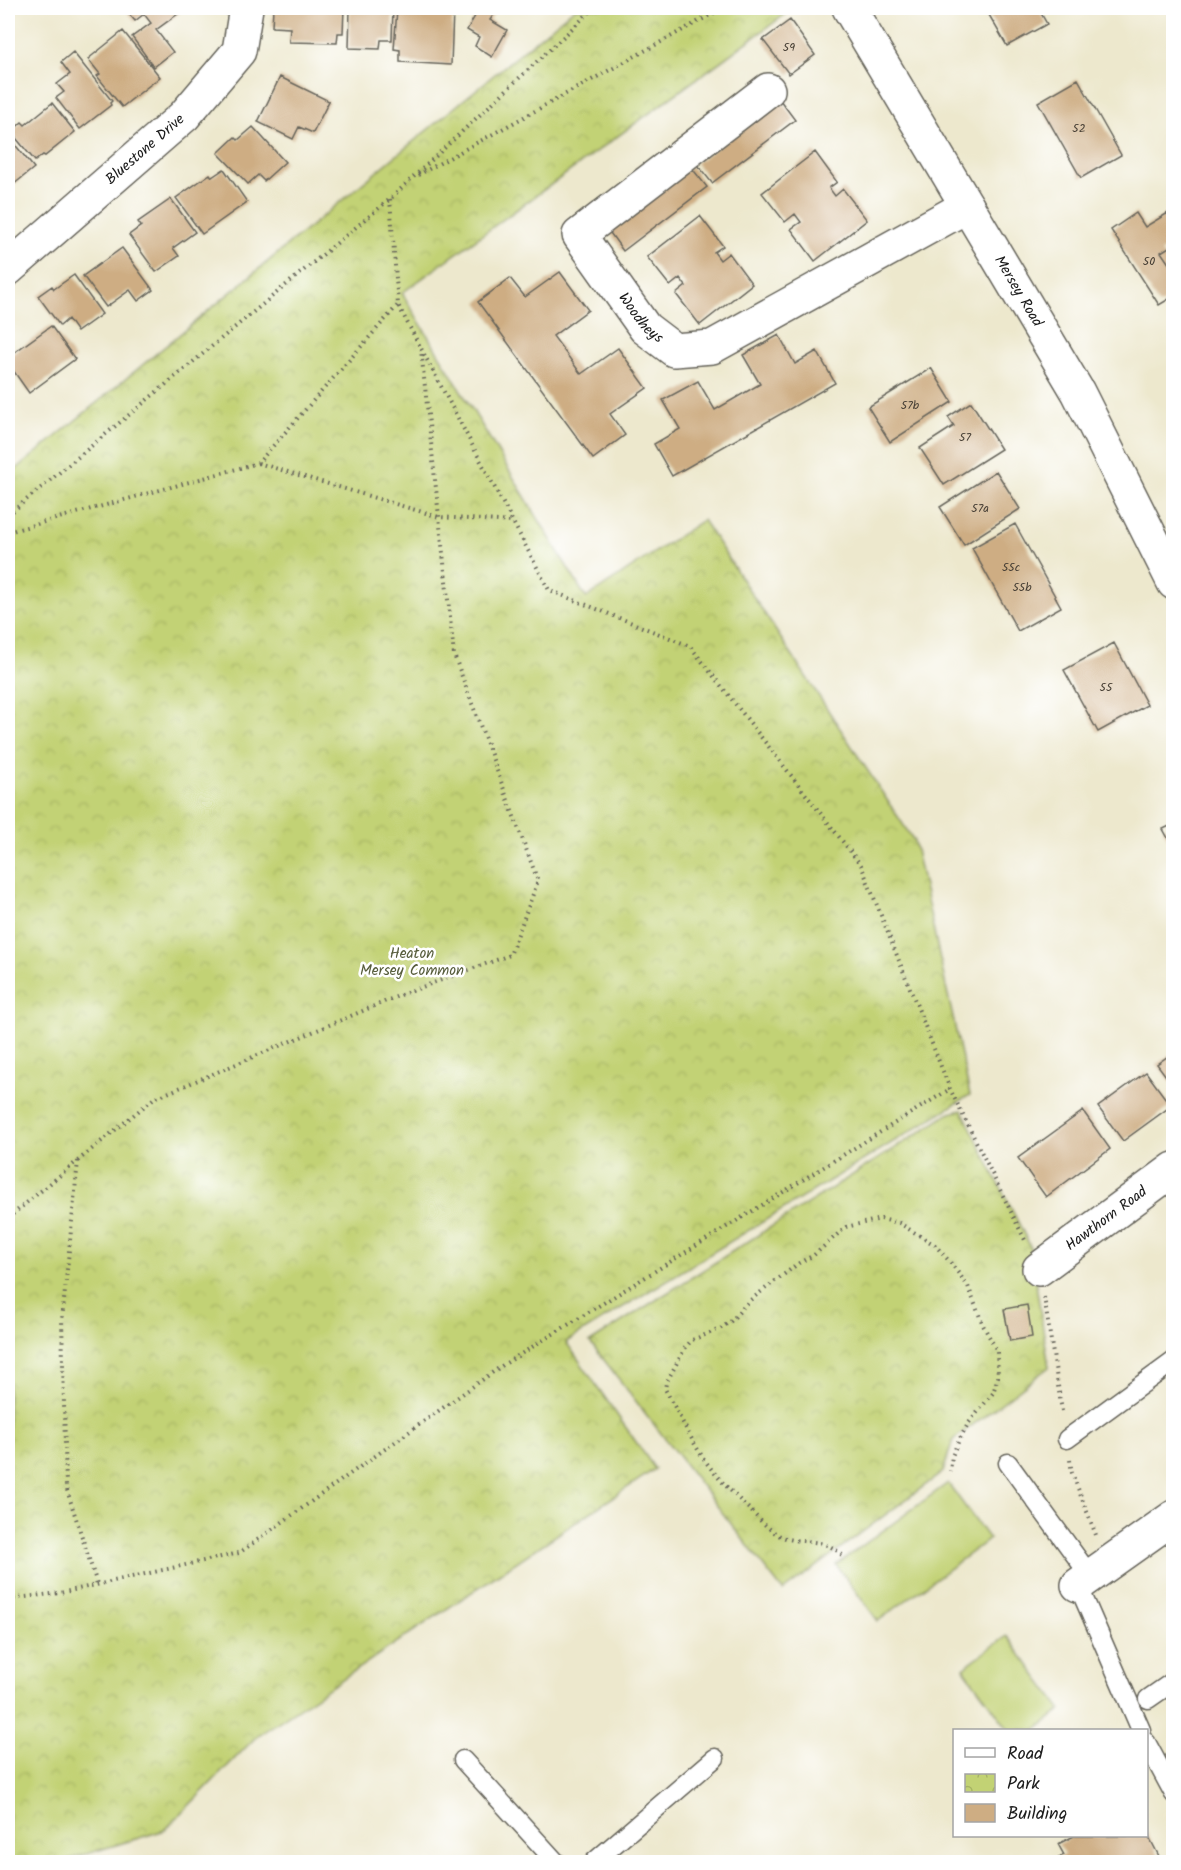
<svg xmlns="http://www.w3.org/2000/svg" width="1181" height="1870" font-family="Kalam,sans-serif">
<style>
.park{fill:url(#park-crowns);stroke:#6f7748;stroke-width:1.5}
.pitch{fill:#c2d274;stroke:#6f7748;stroke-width:1.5}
.building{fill:#cead83}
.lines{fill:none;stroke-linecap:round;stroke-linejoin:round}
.lane-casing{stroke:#65635a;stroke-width:21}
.street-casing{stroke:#65635a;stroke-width:36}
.path{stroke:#65635a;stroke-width:4;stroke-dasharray:1.5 4.5;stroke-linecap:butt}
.lane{stroke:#fff;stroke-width:18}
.street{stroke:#fff;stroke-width:33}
.labels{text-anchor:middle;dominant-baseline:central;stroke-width:5;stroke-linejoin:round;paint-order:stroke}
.number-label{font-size:12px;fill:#484036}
.street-label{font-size:15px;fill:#1c1c1c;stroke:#fff}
.park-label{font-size:15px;fill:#565c3b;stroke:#fff}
</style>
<defs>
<pattern id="park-crowns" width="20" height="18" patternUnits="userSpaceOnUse" patternTransform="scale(1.5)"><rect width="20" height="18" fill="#c2d274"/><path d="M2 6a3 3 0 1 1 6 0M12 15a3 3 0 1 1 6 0" fill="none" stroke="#a6b464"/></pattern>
</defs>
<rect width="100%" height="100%" fill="#fff"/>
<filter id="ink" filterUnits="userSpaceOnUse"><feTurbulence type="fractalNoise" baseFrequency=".0167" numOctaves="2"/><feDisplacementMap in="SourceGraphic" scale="12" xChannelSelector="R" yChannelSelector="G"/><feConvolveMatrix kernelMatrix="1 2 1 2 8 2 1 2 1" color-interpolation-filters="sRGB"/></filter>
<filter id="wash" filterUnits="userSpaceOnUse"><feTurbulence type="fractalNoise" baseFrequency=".008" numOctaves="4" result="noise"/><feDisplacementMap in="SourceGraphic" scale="24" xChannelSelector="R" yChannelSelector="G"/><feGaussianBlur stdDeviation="1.35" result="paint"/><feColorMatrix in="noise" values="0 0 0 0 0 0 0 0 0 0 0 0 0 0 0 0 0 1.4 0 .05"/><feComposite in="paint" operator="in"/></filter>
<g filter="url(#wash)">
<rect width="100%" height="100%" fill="#ede8cd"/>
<path class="park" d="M575,8H794L402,293L586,598L703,520L914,841L970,1095L566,1342L655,1469L256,1737L165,1830L60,1862H8V476Z
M962,1110L1030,1246L1049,1367L953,1440L943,1472L783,1591L590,1342L950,1113Z"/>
<path class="pitch" d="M948,1483L989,1539L878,1621L836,1565Z
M1007,1636L1062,1710L1035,1730H1009L963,1668Z"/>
<g id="blocks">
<path class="building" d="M124,8H186L156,30L173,52L154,67L132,37L151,23L144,14L135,21Z
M273,8H344L343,33H338L337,43L289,42L290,28L272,27Z
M350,8H393L392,40H381L380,49L349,48Z
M460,8H498L490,20L507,30L492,57L475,46L479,37L467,30L475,16Z
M985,8H1038L1047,24L1007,46Z
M397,9L453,11L451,65L400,62V50L394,49Z
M790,20L815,55L789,74L763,40Z
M123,31L160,77L122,107L97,76L100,74L88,59Z
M73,52L112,101L110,103L111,105L80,129L56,98L64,92L57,84L70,74L61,62Z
M280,77L329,101L313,133L299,127L293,139L258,122Z
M1078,79L1121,155L1081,178L1038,102Z
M780,100L795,120L712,183L696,163Z
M52,103L75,132L45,156L43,155L35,161L11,132L22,122L25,125Z
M253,127L285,162L264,181L258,175L248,184L218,153L235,137L238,140Z
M8,136L34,168L8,189Z
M815,152L837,182L829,188L835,196L843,189L867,220L815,261L791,229L801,222L795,214L785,222L762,193Z
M691,167L707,187L623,251L608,230Z
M224,169L247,202L202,234L176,198L210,174L212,177Z
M171,199L195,232L173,248L179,256L156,272L129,235L141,226L138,222Z
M1136,213L1145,227L1168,213L1174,220V244L1161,252L1174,271V296L1159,305L1111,230Z
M700,216L723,246L714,252L720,260L729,253L752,284L700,325L676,294L686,286L680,278L670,286L647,257Z
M122,248L153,290L138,301L130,290L106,307L83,276Z
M560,272L588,310L553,336L581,374L618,348L647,388L610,414L625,435L593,459L478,302L510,278L525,297Z
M74,275L102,314L77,332L68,319L60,326L38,296L52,286L54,289Z
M51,326L75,359L29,393L8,363V357Z
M779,335L795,364L817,351L835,383L672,476L654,444L680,429L663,400L698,381L715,410L760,384L743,355Z
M931,368L952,402L890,442L868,407Z
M971,402L1001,449L944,485L920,448L954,426L948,417Z
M996,471L1020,509L964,545L940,507Z
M1015,524L1061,607L1018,631L972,548Z
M1114,643L1147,705L1098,732L1064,670Z
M1174,824V849L1163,829Z
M1174,1052V1087L1157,1064Z
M1146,1072L1171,1106L1123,1141L1098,1107Z
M1083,1111L1110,1149L1046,1197L1018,1158Z
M1027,1305L1032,1337L1010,1341L1004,1309Z
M1146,1831L1162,1862H1049L1064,1855L1058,1844L1074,1836H1146Z"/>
</g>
</g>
<g filter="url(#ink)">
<use href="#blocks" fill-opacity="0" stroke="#65635a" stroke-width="1.5"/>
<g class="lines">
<defs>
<path id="lane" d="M1067,1439L1174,1361
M1008,1463L1091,1577
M1078,1585L1141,1730
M1148,1699L1174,1681
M1146,1742L1174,1794
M463,1760L556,1862
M594,1862L715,1758"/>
<g id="street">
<path id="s1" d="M849,8L1078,392L1174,583"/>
<path id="s2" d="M768,90L579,235L645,328L674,350L712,347L967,206"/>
<path id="s3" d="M8,269L184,116L239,51L246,8"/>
<path id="s4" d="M1039,1269L1174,1169"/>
<path d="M1078,1585L1174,1517"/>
</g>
</defs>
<use href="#lane" class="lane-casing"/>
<use href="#street" class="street-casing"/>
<path class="path" d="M418,175L723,8
M390,199L398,305L549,590L690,646L861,865L950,1089L1025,1240
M258,463L439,517L513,522
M8,515L390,199L594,8
M8,532L258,463L398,305
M78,1161L62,1320L66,1487L97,1584
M8,1218L153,1099L403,994L510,955L538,881L454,655L421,350
M1044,1297L1062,1411
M1070,1460L1072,1473L1096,1535
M842,1555C821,1534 797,1547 777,1534C767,1528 758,1518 750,1510C736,1496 721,1482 709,1466C692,1443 679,1414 665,1389L666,1383L685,1348L692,1340L720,1329L731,1321L749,1301L799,1263L814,1255L846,1227L881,1219L899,1223L935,1245L950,1262L968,1286L983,1325L997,1351L998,1377L993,1393L968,1424L959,1440L952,1456L950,1471
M8,1599L60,1593L239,1553L503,1365L950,1089"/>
<use href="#lane" class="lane"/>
<use href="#street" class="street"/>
</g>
</g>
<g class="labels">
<g class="number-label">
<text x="789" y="47">59</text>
<text x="1079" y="128">52</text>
<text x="1149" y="261">50</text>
<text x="910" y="405">57b</text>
<text x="965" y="437">57</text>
<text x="980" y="508">57a</text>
<text x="1011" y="567">55c</text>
<text x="1022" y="587">55b</text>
<text x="1106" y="687">55</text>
</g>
<g class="street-label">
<text stroke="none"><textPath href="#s3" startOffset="182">Bluestone Drive</textPath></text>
<text stroke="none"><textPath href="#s1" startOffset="330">Mersey Road</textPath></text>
<text stroke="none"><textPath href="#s2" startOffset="342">Woodheys</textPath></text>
<text stroke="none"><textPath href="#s4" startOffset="84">Hawthorn Road</textPath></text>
</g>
<g class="park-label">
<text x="412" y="954">Heaton<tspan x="412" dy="17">Mersey Common</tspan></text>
</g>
</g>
<rect width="1181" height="1870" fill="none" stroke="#fff" stroke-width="30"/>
<rect x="953" y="1729" width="195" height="108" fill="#ffffff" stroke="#a4a4a4" stroke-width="1.5"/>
<rect x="965" y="1748" width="30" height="9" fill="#ffffff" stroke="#a4a4a4" stroke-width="1.5"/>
<text x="1007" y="1759" font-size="18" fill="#1c1c1c">Road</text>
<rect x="965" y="1774" width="30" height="18" fill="url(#park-crowns)" stroke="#a4a4a4" stroke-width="1.5"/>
<text x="1007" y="1789" font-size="18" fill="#1c1c1c">Park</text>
<rect x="965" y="1804" width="30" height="18" fill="#cead83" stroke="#a4a4a4" stroke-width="1.5"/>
<text x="1007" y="1819" font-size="18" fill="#1c1c1c">Building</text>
</svg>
